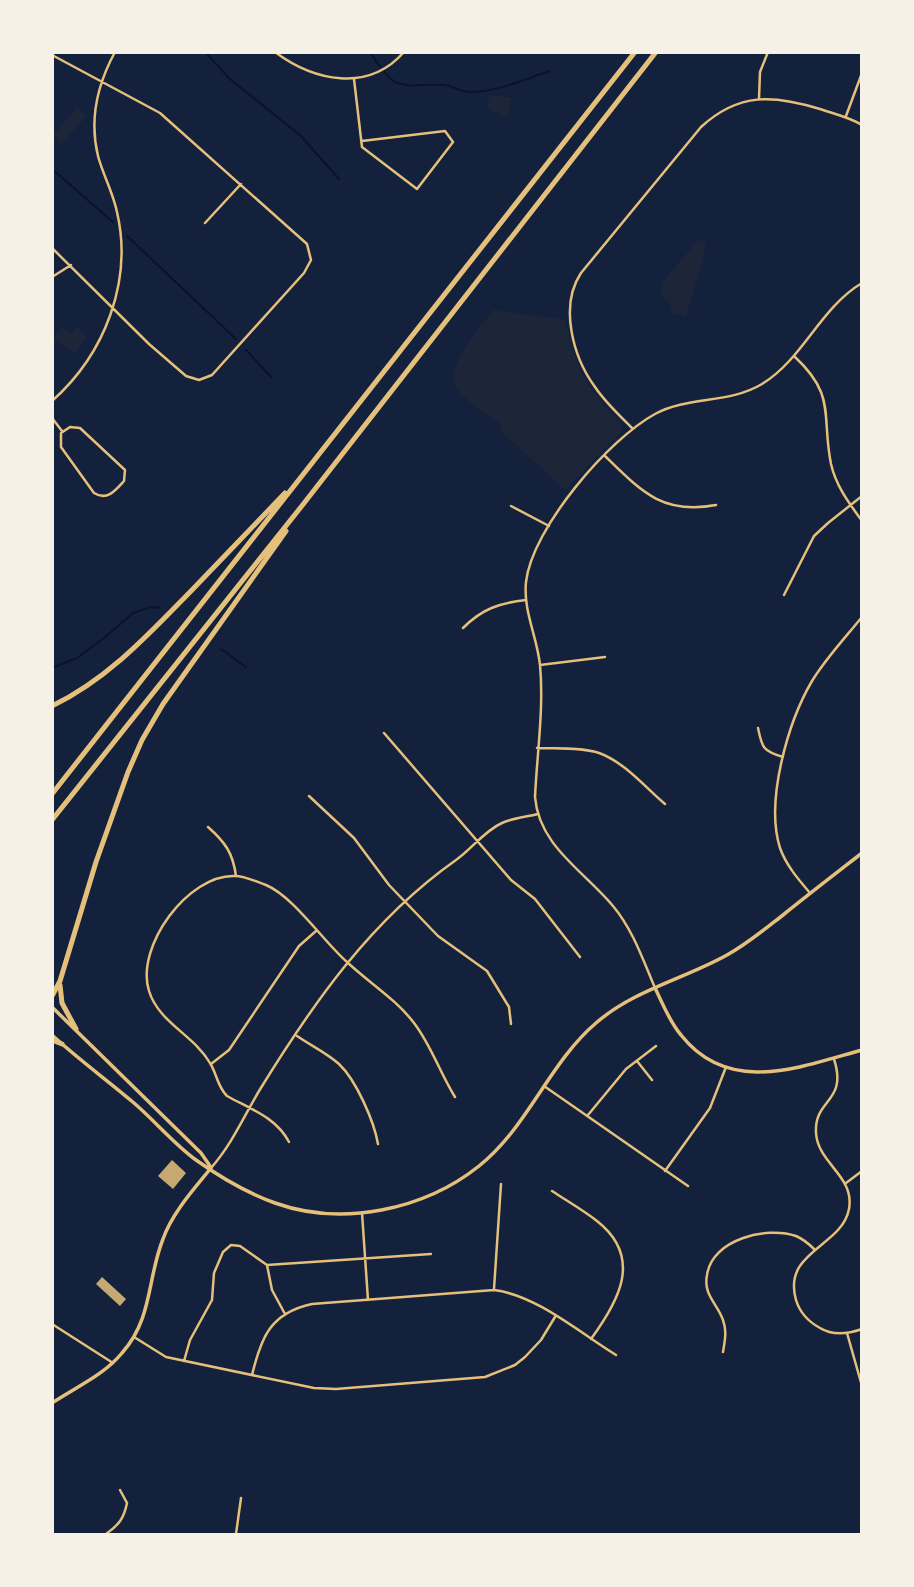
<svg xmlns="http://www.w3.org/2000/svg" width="914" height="1587" font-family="'Exo 2',sans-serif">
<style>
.green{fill:#1d2539}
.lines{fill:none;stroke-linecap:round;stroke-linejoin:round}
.stream{stroke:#0b132b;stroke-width:2}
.building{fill:#c6a872}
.minor{stroke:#e5c07b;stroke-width:2.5}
.tertiary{stroke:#e5c07b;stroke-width:3.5}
.motorway{stroke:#e5c07b;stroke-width:5}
</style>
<rect width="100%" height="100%" fill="#14213d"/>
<path class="green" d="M490,95L512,98L506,118L486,107Z
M77,107L87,116L61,144L53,135Z
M698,240L704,241L706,247L686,317L672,313L670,304L662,296V283Z
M493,310L565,320C577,372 586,386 622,425L621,432L565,490L503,433L501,424C487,413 468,403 458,390C441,370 481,327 493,310Z
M62,327L71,334L77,327L87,337L75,353L53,339Z"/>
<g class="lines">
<path class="stream" d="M205,52L230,79L301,136L339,179
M370,52C377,62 385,76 395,82C410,89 428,83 444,85C453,86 461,92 470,92C498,92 525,79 550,71
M52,169L113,222
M127,236L236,339
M246,350L271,377
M221,649L246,667
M52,668L77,658L104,638L133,613L151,607L160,608"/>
</g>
<path class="building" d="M172,1160L186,1173L173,1189L158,1176Z
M102,1277L126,1299L120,1306L96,1284Z"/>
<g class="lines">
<path class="minor" d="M275,52C314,81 368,93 404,52
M52,55L160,113L307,244L311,260L304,273L212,375L199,380L186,376L149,344L52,248
M354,79L362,147L417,189L453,142L445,131L362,141
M759,99L760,72L768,52
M846,116L862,73
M205,223L241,184
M52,277L71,265
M794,356C837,396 821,414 831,464C836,486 849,503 862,521
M52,401C105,354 133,281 117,212C113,192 103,175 98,156C89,119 97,85 115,52
M52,418L62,431
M70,427L80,428L125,470L124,481C115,491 107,501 94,493L61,447V433Z
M632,428C619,415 605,402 595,387C573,357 559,306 581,273L701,127C739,92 774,95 820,109C834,114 849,117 862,125
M605,456C641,491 662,515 716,505
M511,506L549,526
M784,595L814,536L828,523L862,496
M463,628C482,609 499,603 526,600
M540,665L605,657
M758,728C762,748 763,751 783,757
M384,733L511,880L535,899L580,957
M537,748C557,749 579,747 599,753C624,762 644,786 665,804
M309,796L354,838L389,885L438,936L487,971L509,1007L511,1024
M208,827C225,842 233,853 236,876
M810,893C798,879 786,865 780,848C765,801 788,722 812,681C826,658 845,638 862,617
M655,988C643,960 633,930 613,906C584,871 539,846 535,797C537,754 544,708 540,665C537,636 523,611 526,582C532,528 609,439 655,414C688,396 729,404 762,384C803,359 820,308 862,283
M297,1036C310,1045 327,1053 339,1064C356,1080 374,1121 378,1144
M834,1059C848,1103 814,1098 816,1133C818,1164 855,1176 849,1209C842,1247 782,1251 796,1300C800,1313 809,1322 820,1328C833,1336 848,1334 862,1329
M637,1061L652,1080
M211,1064L229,1050L299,946L316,931
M544,1086L688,1186
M588,1115L626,1069L656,1046
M289,1142C276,1117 250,1109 227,1096C217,1086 217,1074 210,1063C194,1035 159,1023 149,991C135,947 188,874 235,876C245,876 257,882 266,885C294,897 323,941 347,962C368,982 396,999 414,1023C431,1045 440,1073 455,1097
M211,1168C232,1144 243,1118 259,1091C313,1003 371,920 456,860C472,849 484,831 502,823C513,818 526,817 538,814
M665,1171L710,1108L726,1067
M846,1183L862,1171
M552,1191C567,1201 583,1210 597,1221C644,1258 618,1302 591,1339
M362,1213L368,1300
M267,1265L431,1254
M494,1289L501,1184
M52,1324L113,1363
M847,1333L862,1386
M134,1337L166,1357L314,1388L336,1389L485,1377L515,1365L525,1357L541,1340L555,1317
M723,1352C725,1340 727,1331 723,1320C717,1303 703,1295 707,1275C712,1239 767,1226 796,1236C803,1239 809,1244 814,1249
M184,1361L190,1340L212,1300L214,1273L223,1252L231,1245L240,1246L267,1265L272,1290L285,1314
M252,1375C261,1338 270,1313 312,1304L494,1290C536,1295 580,1333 616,1355
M106,1534C119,1525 124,1518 127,1503L120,1490
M236,1534L241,1498"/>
<path class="tertiary" d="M655,988C663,1004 669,1021 681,1035C729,1096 800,1067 862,1050
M52,1007L201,1153L210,1166
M52,1035C78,1059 107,1080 134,1103C155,1121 174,1144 196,1160C220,1177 247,1193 275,1203C342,1227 424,1210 479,1166C528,1127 549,1063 596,1023C634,990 684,979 727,955C747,944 765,929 783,915C809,894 835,874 862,853
M52,1403C76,1387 104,1375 122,1353C153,1318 147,1279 163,1239C172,1213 194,1189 211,1168"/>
<path class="motorway" d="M52,706C108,679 149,634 192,590C223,558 254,525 285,493
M52,794L635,52
M52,820L301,507L656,52
M60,985L62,1003L76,1029
M52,996L60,981L96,862L128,772L142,740L163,704L286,531
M52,1040L62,1044"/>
</g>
<rect width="914" height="1587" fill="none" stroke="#f6f1e7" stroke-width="108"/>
</svg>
